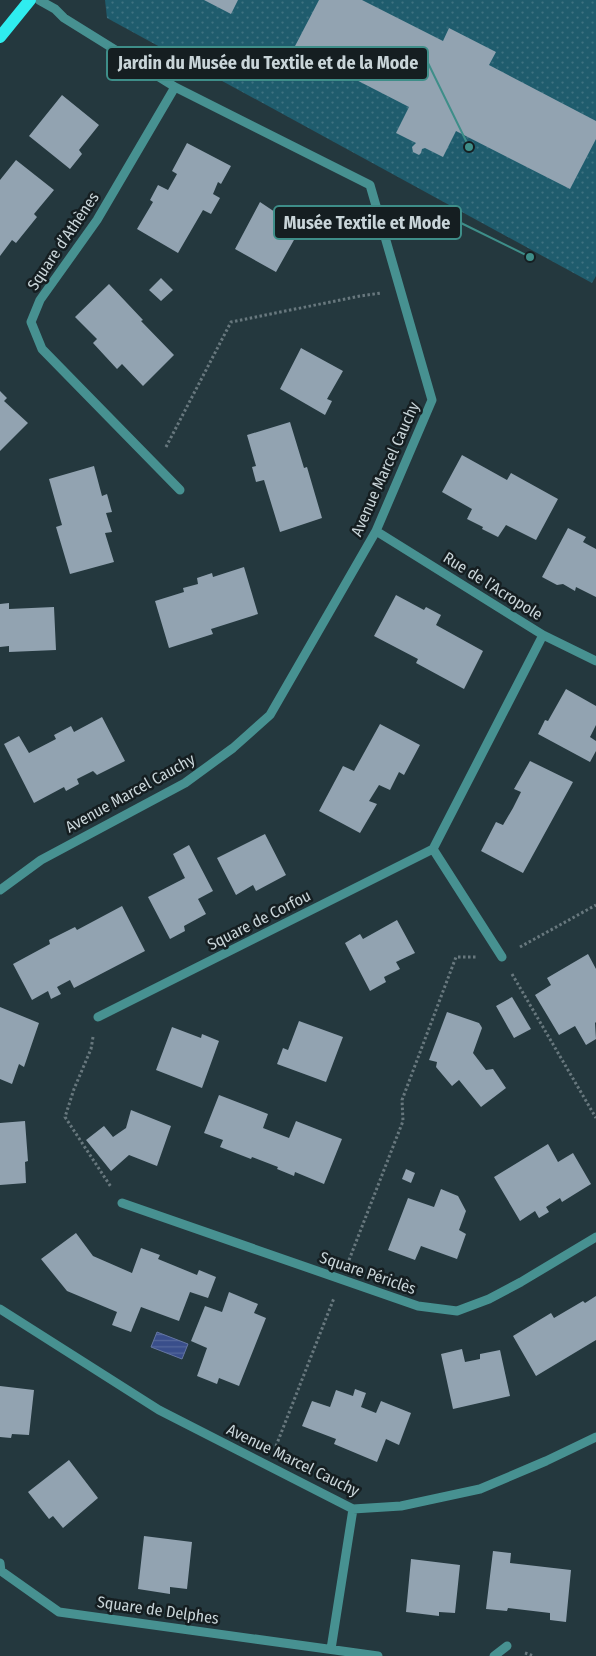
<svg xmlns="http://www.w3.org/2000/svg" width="596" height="1656" font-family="'Fira Sans Condensed',sans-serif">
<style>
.park{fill:url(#park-dots)}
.water{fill:url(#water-rules);stroke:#6476a2}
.building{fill:#92a3b1}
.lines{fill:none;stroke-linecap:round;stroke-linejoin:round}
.path{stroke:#68787e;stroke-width:3;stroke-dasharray:2.5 2.5;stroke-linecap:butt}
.minor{stroke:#479191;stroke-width:9}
.major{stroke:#2fedef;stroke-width:12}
.labels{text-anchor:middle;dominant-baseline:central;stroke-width:5;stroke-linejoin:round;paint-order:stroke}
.street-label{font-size:16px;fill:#c9d5d9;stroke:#151e21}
.leader{fill:none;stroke:#3e8e89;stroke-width:2}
.callout-dot{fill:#3e8e89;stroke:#151e21;stroke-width:2}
.callout{fill:#151e21;stroke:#3e8e89;stroke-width:2}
.callout-label{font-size:18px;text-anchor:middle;font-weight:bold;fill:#c9d5d9}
</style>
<defs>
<pattern id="park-dots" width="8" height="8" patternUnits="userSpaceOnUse" patternTransform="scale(1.25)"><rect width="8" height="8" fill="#1f5c6d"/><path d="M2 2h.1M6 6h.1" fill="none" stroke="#3e7281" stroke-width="1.8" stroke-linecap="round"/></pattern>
<pattern id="water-rules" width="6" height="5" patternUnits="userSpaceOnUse" patternTransform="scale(1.25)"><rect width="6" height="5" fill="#394e8b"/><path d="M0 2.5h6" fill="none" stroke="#54679b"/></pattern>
</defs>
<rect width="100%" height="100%" fill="#24383e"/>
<path class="park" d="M105,0H596V276L592,283L107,18Z"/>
<path class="water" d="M157,1332L188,1344L182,1359L151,1347Z"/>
<path class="building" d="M204,0H238L231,14Z
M319,0H362L443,41L449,28L496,52L489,65L596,121V139L570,189L456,131L443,157L425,148L422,149L421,153L419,155L413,152L412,147L416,143L396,133L409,107L294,48Z
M62,95L99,125L79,150L82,154L70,169L29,136Z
M187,143L231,166L221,184L218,182L213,194L220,198L211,214L203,210L178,253L137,229L153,202L150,200L158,185L168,190L177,174L172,171Z
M16,160L54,190L34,214L37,217L16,243L12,240L0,256V180Z
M260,202L275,212L273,216L299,231L276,272L235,249Z
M161,278L173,290L161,301L149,290Z
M109,284L143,320L141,321L174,355L143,386L122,364L117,369L93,343L97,339L75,317Z
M301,348L343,371L327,399L332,401L325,415L280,389Z
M0,391L7,398L4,401L28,423L0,451Z
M290,422L304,468L307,467L322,518L280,532L264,480L256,482L252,467L256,466L247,435Z
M462,455L507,480L511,473L558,499L536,540L506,525L498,537L482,529L483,527L467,519L472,509L442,492Z
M94,466L102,496L107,494L112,512L106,513L112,532L105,533L114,562L70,574L56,527L62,525L49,479Z
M568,528L586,537L583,542L596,549V597L576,587L575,591L563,584L557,585L542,577Z
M244,567L258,614L211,629L213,634L169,648L155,601L184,592L183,588L198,584L197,578L212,573L213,577Z
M396,595L424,610L426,607L441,615L436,625L483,651L464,689L416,663L418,659L374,636Z
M9,603V609L54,607L56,650L9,652V646L0,647V604Z
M566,689L596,706V725L590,737L596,741V751L590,762L538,734L545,720L548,721Z
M102,717L125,761L97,775L93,771L77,779L79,784L66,791L64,787L34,803L4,744L19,736L29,753L56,739L54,735L71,726L74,732Z
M380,724L420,745L404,775L399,772L390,790L379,785L369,801L377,804L360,833L319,811L343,766L354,771Z
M530,761L573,782L523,873L481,851L496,822L503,825L513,808L521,792L514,789Z
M265,834L286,875L256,891L253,885L236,895L217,858Z
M189,845L213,891L198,899L206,914L184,926L185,931L170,939L148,897L185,878L173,854Z
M122,906L145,951L74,988L70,980L57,987L61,994L51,999L48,991L32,1000L13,964L50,944L49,940L75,927L77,930Z
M397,920L415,953L396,962L400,969L384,977L386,982L370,991L345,943L360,934L363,939Z
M588,954L596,969V1022L595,1023L596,1039L586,1045L575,1026L559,1035L535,995L551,985L547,978Z
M512,997L531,1029L514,1038L496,1006Z
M0,1007L39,1023L24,1067L19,1064L12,1084L0,1079Z
M447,1012L479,1023L481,1026L482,1028L473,1053L486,1070L493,1069L506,1088L481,1107L459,1080L452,1086L436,1067L437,1062L429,1060Z
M299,1021L343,1037L326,1082L277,1064L283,1048L288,1050Z
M172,1027L201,1038L202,1034L219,1041L202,1088L156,1070Z
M219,1095L268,1114L263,1128L289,1138L296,1121L342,1139L324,1184L295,1172L294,1176L277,1169L278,1167L252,1157L251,1159L220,1147L223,1140L204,1133Z
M131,1110L171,1126L157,1166L129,1155L111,1171L86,1140L104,1126L113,1137L126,1128Z
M25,1121L28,1161L25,1162L26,1183L0,1185V1123Z
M548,1144L558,1162L573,1153L591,1184L562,1202L560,1198L546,1207L549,1212L539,1218L535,1211L520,1221L494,1177Z
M406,1169L415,1173L411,1183L402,1179Z
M441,1189L458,1196L466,1211L459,1230L466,1234L457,1259L421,1246L415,1260L388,1250L408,1198L434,1207Z
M76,1233L93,1256L132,1273L141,1248L160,1255L158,1259L197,1275L199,1270L216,1277L208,1298L190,1292L179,1321L141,1307L131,1332L112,1325L117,1312L67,1291L41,1259Z
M229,1292L258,1304L254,1313L266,1318L239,1386L219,1378L217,1384L197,1376L207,1348L191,1341L205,1306L222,1312Z
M596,1296V1340L536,1376L513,1336L551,1313L554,1318L583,1301L585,1303Z
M462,1349L465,1362L480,1359V1354L500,1350L510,1396L453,1409L441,1354Z
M0,1386L34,1390L29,1435L12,1434L11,1438L0,1437Z
M355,1389L366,1393L361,1407L376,1413L381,1401L411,1413L399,1445L386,1439L377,1462L334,1444L336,1439L302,1426L312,1401L330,1407L336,1390L353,1396Z
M69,1460L98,1498L63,1528L53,1516L49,1519L28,1492Z
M144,1536L192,1542L187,1589L170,1587V1594L138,1589Z
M493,1551L511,1553L510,1563L571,1570L566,1622L550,1620V1613L508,1608L507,1611L486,1609Z
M411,1559L460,1565L455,1613L439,1612V1616L406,1612Z"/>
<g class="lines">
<path class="path" d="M166,447L231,322L360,296L381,293
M520,947L596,905
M512,974L596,1118
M93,1037L91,1049L74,1089L65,1117L111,1187
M349,1260L403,1121L402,1100L456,957H477
M276,1446L334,1298
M525,1653L534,1656"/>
<path class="minor" d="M175,87L97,220L40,300L31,322L42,349L180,490
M376,531L543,635L596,661
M0,890L41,860L185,783L233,748L270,715L376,531L432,400L370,185L175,87L64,18L55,9L39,0
M502,957L433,849L543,635
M98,1017L433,849
M122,1203L418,1306L457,1311L489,1299L521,1282L596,1237
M0,1309L159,1410L353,1509L401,1506L480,1489L546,1461L596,1437
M0,1563L1,1571L59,1612L378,1656
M331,1649L353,1509
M494,1656L507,1646"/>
<path class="major" d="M0,37L30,0"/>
</g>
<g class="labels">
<g class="street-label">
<text transform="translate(63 241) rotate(-56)">Square d’Athènes</text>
<text transform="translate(385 469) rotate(-66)">Avenue Marcel Cauchy</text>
<text transform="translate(493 586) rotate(32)">Rue de l’Acropole</text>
<text transform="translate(130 793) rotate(-29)">Avenue Marcel Cauchy</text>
<text transform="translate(259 920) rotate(-27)">Square de Corfou</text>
<text transform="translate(368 1273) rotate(19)">Square Périclès</text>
<text transform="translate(293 1460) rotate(26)">Avenue Marcel Cauchy</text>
<text transform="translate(158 1610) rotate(8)">Square de Delphes</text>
</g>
</g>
<path class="leader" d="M469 147L428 63M530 257L461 223"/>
<g class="callout-dot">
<circle cx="469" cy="147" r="5"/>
<circle cx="530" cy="257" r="5"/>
</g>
<g class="callout">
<rect x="107" y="47" width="321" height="33" rx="5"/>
<rect x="274" y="206" width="187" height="33" rx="5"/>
</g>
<g class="callout-label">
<text x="268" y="69">Jardin du Musée du Textile et de la Mode</text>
<text x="367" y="229">Musée Textile et Mode</text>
</g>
</svg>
